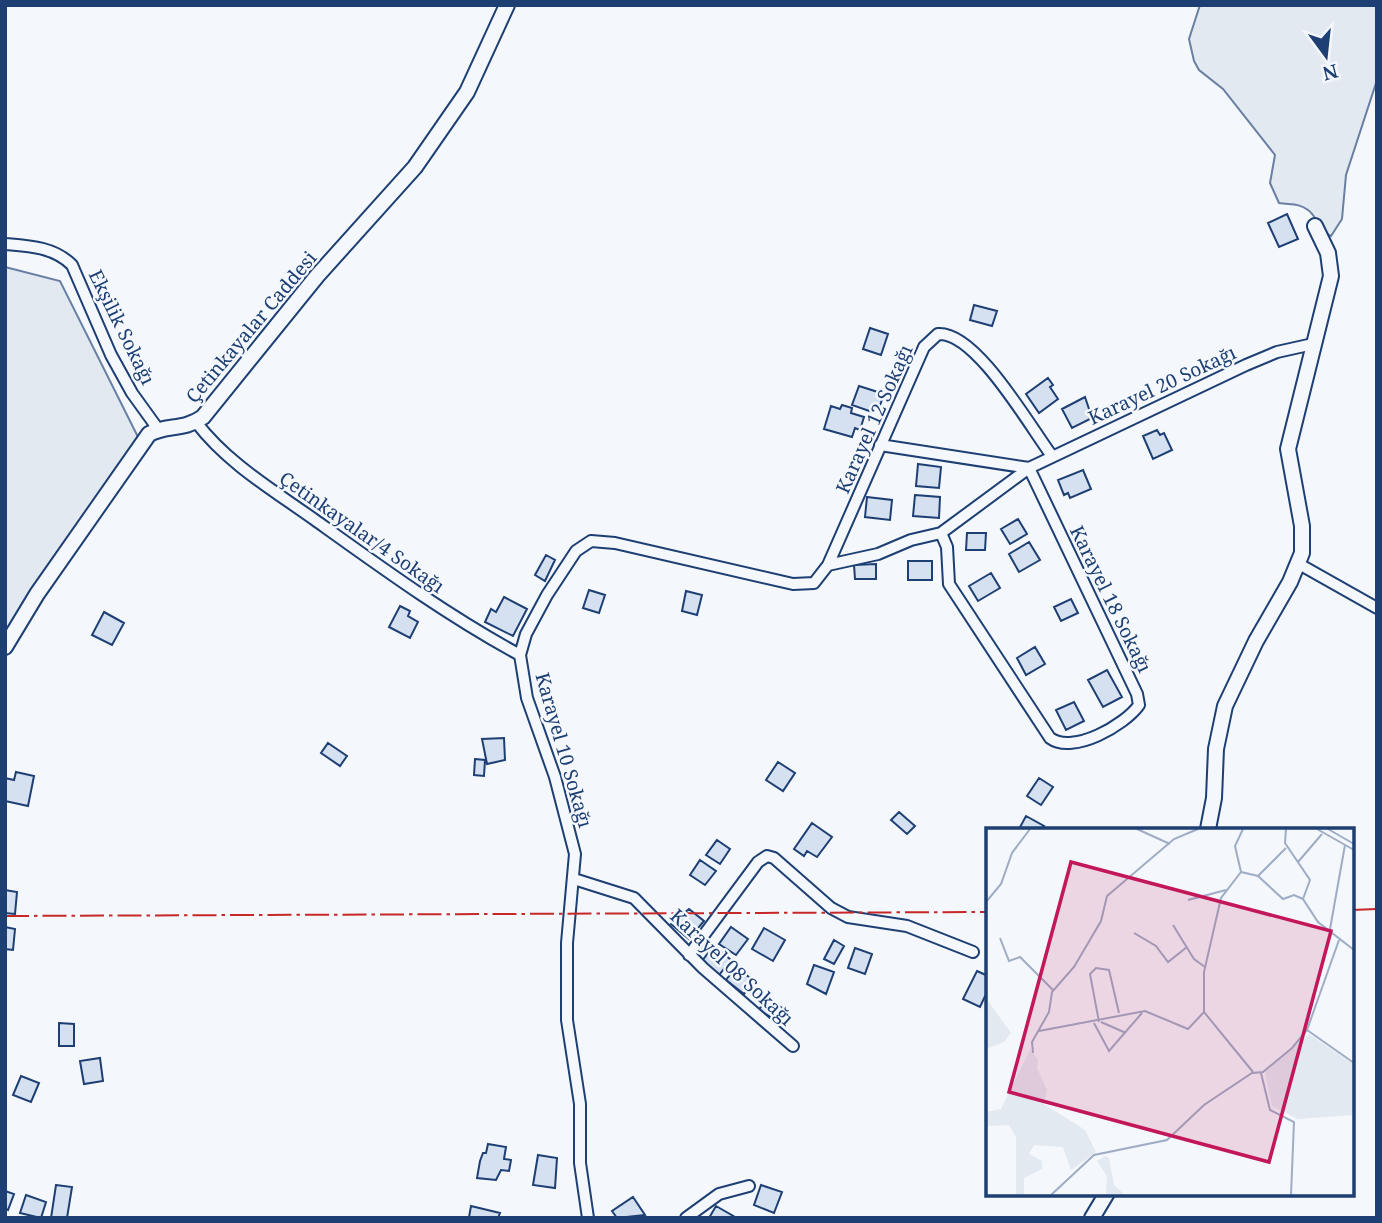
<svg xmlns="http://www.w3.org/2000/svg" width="1382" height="1223" font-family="'Noto Serif',serif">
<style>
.green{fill:#e3e9f0;stroke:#687fa3;stroke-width:2}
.building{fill:#d5e0f0;stroke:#1d3f73;stroke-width:2}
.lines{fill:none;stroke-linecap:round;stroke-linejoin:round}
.minor-casing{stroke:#1d3f73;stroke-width:14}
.tertiary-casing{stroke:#1d3f73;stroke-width:18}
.minor{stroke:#f4f7fb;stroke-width:10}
.tertiary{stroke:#f4f7fb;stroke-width:14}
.power{stroke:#c62828;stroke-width:2;stroke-dasharray:24 5 3.5 5;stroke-linecap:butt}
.labels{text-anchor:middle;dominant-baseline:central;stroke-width:5;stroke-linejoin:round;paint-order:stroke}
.street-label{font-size:19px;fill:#1d3f73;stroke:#f4f7fb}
.inset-road{fill:none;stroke:#9eadc5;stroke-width:2}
.view{fill:#c2185b;fill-opacity:0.15;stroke:#c2185b;stroke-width:3.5}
.inset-edge{fill:none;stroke:#1d3f73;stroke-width:3.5}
</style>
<rect width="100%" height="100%" fill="#f4f7fb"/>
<path class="green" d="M1200,5H1377V80L1346,175L1342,219L1331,236C1319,232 1318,217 1308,210C1299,203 1290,205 1279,203L1270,183L1275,155L1223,89L1199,70L1194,61L1189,39Z
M5,267L60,281L138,437L80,534L5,640Z"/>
<path class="building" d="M1287,214L1298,239L1279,247L1268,223Z
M974,305L997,311L992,326L970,320Z
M870,328L888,334L881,355L863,349Z
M1048,378L1053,385L1050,387L1058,399L1039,413L1026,394Z
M859,386L884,394L879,408L874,406L872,412L852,405Z
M1085,397L1092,418L1072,428L1062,409Z
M842,405L852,408L851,413L864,417L860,430L855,428L852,437L824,429L831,406L840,409Z
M1157,430L1160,435L1164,433L1172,450L1153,459L1143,436Z
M918,464L941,467L939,488L916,486Z
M1083,470L1091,489L1070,498L1068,493L1064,495L1058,480Z
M915,495L940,497L939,518L913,516Z
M867,497L892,500L890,520L865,517Z
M1018,519L1027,534L1010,544L1001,529Z
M967,533H986L985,550H966Z
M1029,542L1040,560L1019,572L1009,554Z
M546,555L555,560L545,581L535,575Z
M908,561H932V580H908Z
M876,564V579H855L854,565Z
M991,573L1000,588L978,601L969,586Z
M589,590L605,595L599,613L583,608Z
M686,591L702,595L697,615L682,611Z
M504,597L527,609L513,636L485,622L491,609L496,612Z
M1071,599L1078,613L1061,621L1054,607Z
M400,606L410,611L408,616L418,622L410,638L389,627Z
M104,612L124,623L112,645L92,635Z
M1035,647L1045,664L1026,675L1017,658Z
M1107,670L1122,697L1103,707L1088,680Z
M1074,702L1084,721L1066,730L1056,710Z
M504,738L505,760L487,764L482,739Z
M328,743L347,756L340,766L321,753Z
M475,759L485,760L484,776L474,775Z
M778,762L795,773L783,791L766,780Z
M16,772L34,776L28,806L5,801V778L14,780Z
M1039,778L1053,787L1041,805L1027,796Z
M899,812L915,826L907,834L891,820Z
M1026,816L1044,826L1041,829H1019Z
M812,823L832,837L817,857L807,851L804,856L794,849Z
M717,840L730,849L720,864L706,855Z
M700,860L716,871L705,885L690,875Z
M5,890L17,892L15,914L5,913Z
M689,909L704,921L689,939L671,924Z
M5,927L15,929L13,950L5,949Z
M731,927L748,939L736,955L719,944Z
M764,928L785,940L773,961L752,949Z
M834,940L844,946L834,964L824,959Z
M714,945L731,960L719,975L702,961Z
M855,948L872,954L865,974L848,968Z
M814,965L834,972L826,994L807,984Z
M736,967L754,981L744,994L726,980Z
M977,971L988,976V990L980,1007L963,999Z
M766,998L786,1010L779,1022L759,1010Z
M59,1023L74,1024V1046H59Z
M100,1058L103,1081L84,1084L80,1061Z
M21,1076L39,1083L31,1102L13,1095Z
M488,1144L506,1147L504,1159L511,1160L509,1171L501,1170L496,1180L477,1178L480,1161L483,1153H486Z
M538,1155L557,1158L555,1188L533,1185Z
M56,1185L72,1187L67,1218H51Z
M761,1185L782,1192L774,1213L754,1205Z
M5,1191L14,1194L8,1210L5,1209Z
M26,1195L46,1202L41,1218L20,1213Z
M633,1197L645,1215L617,1218L612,1211Z
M471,1206L500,1213L498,1218L469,1217Z
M716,1206L735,1217L734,1218H709Z"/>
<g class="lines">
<defs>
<path id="minor" d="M5,244C30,246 54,247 72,265L111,355L132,393L158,429
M196,422C227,463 273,490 315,520C382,568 448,616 520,655
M880,445L1029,468
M941,533L947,547L949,584L1050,738C1073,755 1125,725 1139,705L1137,694L1029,468
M1299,564L1377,608
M828,565L878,554L911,540L941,533L1029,468L1246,365L1277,352L1313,344
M574,879L634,898L703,968L793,1046
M689,955L758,862L767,856L774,858L831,908L848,917L907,926L973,952
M588,1218L580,1163V1104L567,1020V943L575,854L555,777L527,698L520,655L526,634L547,595L576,551L591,541L615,543L793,584L814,583L828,565L924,347L938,334C976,331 1030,427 1052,456
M686,1218L719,1194L749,1186"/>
<path id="tertiary" d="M5,647L37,594L149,434C168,424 183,431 203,417L317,276L415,167L467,92L507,5
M1208,829L1214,798L1216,749L1225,706L1256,641L1290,582L1302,553V526L1288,449L1331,276L1328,253L1315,226
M1092,1218L1107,1193"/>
</defs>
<use href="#minor" class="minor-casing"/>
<use href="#tertiary" class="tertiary-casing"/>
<use href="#minor" class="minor"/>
<use href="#tertiary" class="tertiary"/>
<path class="power" d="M1352,910L1377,909
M5,916L988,912"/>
</g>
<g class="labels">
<g class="street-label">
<text transform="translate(122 327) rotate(64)">Ekşilik Sokağı</text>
<text transform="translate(251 327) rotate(-50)">Çetinkayalar Caddesi</text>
<text transform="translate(1162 385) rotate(-25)">Karayel 20 Sokağı</text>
<text transform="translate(874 419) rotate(-66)">Karayel 12 Sokağı</text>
<text transform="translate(362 532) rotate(35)">Çetinkayalar/4 Sokağı</text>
<text transform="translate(1111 599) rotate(64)">Karayel 18 Sokağı</text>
<text transform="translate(564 750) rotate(74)">Karayel 10 Sokağı</text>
<text transform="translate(732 967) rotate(43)">Karayel 08 Sokağı</text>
</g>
</g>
<g transform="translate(986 828)">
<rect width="368" height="368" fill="#f4f7fb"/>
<path d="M2,173L25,205L18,214L0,221ZM323,206L367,236V287L311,291L286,278L279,244ZM44,222L52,231L51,240L61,262L58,276L99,302L110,324L85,342L77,319L48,317L43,326L56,333V341L38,350V367H30V309L23,297L0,298V284L15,281ZM119,328L123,330L128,357L139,367H120L121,348L111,333Z" fill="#e3e9f0"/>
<path class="inset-road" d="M151,1L184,16M300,1L299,15L324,52L317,71L332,94L368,122M331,1L368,22M342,1L368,16M312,34L336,6M255,44L272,48L297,71L308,67L317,71M255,44L249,18L257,1M272,48L300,20M202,72L240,62M0,74L15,56L26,25L44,1M187,97L208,131L219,139M344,101L359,17M148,105L170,118L182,134L201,119M14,110L23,133L34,129L67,162M218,184L267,244M113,194L104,146L110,140L123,142L133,185M115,194L140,205M108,195L123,223L156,185M321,202L368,235M53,203L159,183L202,201L218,184V144L235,70L255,44M47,225L46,214L63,184L66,164L88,139L115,93L121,68L188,11L212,1M275,245L284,282L308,294L305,367M65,367L108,327L181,312L218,277L266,245L277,244L306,220L321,202L353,112"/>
<path class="view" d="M85,34L345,103L283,334L23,264Z"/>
<rect width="368" height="368" class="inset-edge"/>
</g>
<rect width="1382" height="1223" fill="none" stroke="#1d3f73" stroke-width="14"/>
<g transform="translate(1326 56) rotate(165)" stroke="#f4f7fb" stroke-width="5" paint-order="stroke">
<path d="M0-5L12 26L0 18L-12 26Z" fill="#1d3f73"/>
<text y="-10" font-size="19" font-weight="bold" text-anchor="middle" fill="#1d3f73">N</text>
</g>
</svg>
